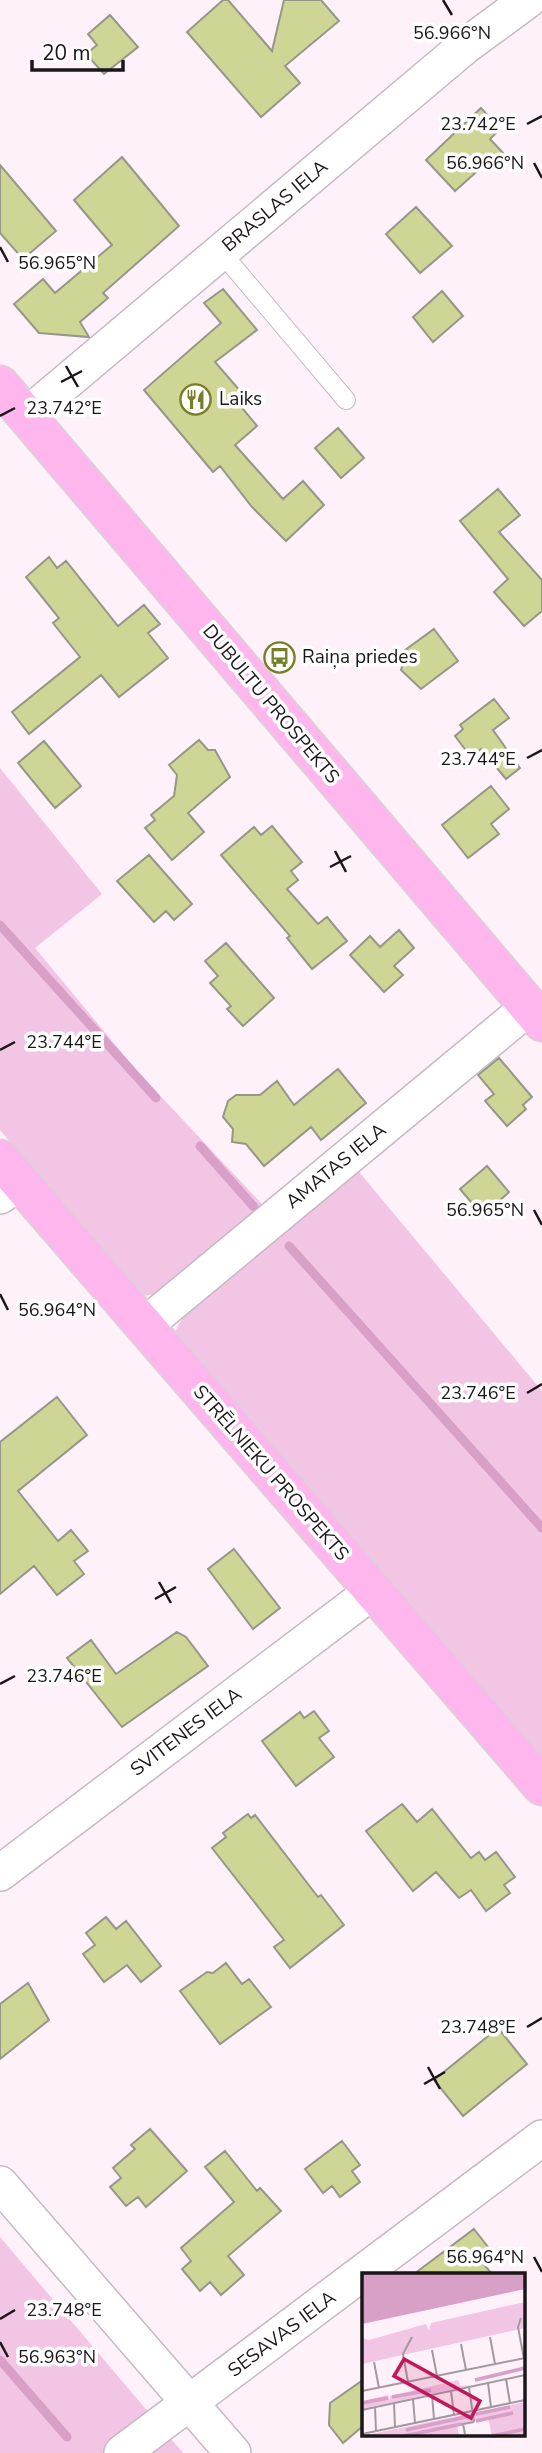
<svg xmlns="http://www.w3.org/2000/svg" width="542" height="2453" font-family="'Nunito Sans',sans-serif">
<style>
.green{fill:#f3c5e4}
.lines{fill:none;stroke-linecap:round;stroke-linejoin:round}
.stream{stroke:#d89fc7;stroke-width:9}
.building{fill:#cfd594;stroke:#969788;stroke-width:2}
.lane-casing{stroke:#c8b8c3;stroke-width:20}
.street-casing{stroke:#c8b8c3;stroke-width:38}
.primary-casing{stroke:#d6d5d6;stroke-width:41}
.lane{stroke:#fff;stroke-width:18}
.street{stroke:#fff;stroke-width:35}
.primary{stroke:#feb6ec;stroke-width:38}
.ticks{fill:none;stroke:#1b161a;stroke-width:2.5}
.labels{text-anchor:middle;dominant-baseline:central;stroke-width:7;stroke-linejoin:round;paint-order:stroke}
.street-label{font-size:19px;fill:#1b161a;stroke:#fff}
.poi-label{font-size:19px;fill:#1b161a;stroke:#fff;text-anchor:start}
.inset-river{fill:none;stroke:#d89fc7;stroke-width:3.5}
.inset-road{fill:none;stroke:#a399a0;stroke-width:2}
.view{fill:#c2185b;fill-opacity:0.15;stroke:#c2185b;stroke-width:3.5}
.inset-edge{fill:none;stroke:#1b161a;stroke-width:3.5}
.ticks-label{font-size:18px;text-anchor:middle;fill:#1b161a;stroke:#fff;stroke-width:7;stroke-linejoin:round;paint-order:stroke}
</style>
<rect width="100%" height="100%" fill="#fef1fa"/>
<path class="green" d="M0,768L102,894L35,948L137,1071L261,1203V1214L160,1294L139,1296L0,1130Z
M359,1172L542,1391V1762L175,1333C187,1293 320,1202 359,1172Z
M0,2237L183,2453H0Z"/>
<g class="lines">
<path class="stream" d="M0,925L156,1098
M200,1146L254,1207
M289,1246L542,1528
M0,2360L67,2437"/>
</g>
<path class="building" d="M223,0H228L272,51L284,0H321L339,21L285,66L300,83L261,117L187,32Z
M110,15L138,47L104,74L86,54L97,45L88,34Z
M481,108L500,129L490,139L503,153L486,168L483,166L455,191L426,160Z
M122,157L179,226L103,293L108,298L80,322L89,337L39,333L14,304L43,279L55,293L112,245L74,200Z
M0,165L56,231L23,259L0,233Z
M416,207L452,246L420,273L386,234Z
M223,289L257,330L215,362L241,392L234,398L257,426L235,445L283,499L303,481L324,505L286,541L252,507L220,466L213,472L144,390L221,323L204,303Z
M442,291L463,316L433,342L413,317Z
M338,428L364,458L341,478L315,448Z
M498,489L520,515L499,532L542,580V611L524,626L494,592L508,579L460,521Z
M49,557L57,568L66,561L118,626L144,605L160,624L148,633L168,658L119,697L101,675L29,734L12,712L80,657L53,623L59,618L26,577Z
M434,629L458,661L421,689L401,670L403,664L397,656Z
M494,699L509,718L493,730L520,768L506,779L481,749L471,757L455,736L463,729L460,725Z
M199,740L208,750H215L230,777L188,813L204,832L172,860L145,828L155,820L151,815L174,796L177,775L169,765Z
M44,741L81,786L55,808L18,763Z
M491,786L509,809L491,824L499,834L468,858L442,825Z
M272,826L302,862L291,871L298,880L287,889L318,924L327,917L347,941L312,969L287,938L290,936L221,855L254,827L261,835Z
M149,855L192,904L174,920L166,911L154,922L117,881Z
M399,930L414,948L394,966L403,975L384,992L350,955L370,936L380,947Z
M226,943L274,998L243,1026L227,1009L231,1006L210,983L218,976L205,961Z
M499,1058L532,1097L523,1105L526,1109L507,1126L485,1101L494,1094L478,1075Z
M338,1069L366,1103L321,1140L311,1127L264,1166L246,1144L232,1142L233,1129L223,1117L228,1101L236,1095H260L277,1081L294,1105Z
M487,1166L509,1192L483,1216L460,1189Z
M57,1397L87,1435L18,1491L58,1541L71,1530L88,1551L74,1561L84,1574L57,1595L34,1566L0,1594V1442Z
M234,1549L280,1608L253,1629L208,1569Z
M177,1632L186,1637L208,1666L122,1727L67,1658L91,1640L116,1674Z
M314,1711L329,1731L319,1738L334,1757L296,1786L262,1741L300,1712L304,1718Z
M402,1804L417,1822L432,1809L471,1858L479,1852L485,1860L496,1852L515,1877L504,1885L510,1893L486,1911L471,1890L459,1898L436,1872L413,1891L366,1831Z
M248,1814L251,1818L255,1815L318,1897L321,1895L344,1925L290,1968L274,1947L284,1940L212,1848L226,1837L223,1833Z
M106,1917L116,1929L126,1921L161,1966L141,1982L127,1965L104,1982L83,1954L95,1945L86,1933Z
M226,1963L242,1984L249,1979L271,2007L220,2044L180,1991L207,1972L213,1973Z
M28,1983L49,2020L0,2059V2004Z
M498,2028L527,2064L463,2116L434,2080Z
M150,2129L187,2171L146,2207L138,2197L126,2206L110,2187L121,2178L113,2168L135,2149L131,2145Z
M342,2141L360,2165L352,2171L360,2182L340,2197L332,2186L323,2193L305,2169Z
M225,2151L257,2191L260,2188L281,2211L228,2256L244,2275L221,2295L210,2282L200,2291L182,2269L191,2261L181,2248L234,2202L205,2167Z
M474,2229L492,2252L481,2261L492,2274H414Z
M363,2380V2426L343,2443L329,2425L330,2403Z"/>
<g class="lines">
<defs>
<path id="lane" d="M221,252L346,400"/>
<path id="street" d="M26,416L464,47L528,0
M0,1196L20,1182
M144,1326L529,1007
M0,1873L373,1591
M0,2184L233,2453
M122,2453L542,2138"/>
<path id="primary" d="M0,385L542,1022
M0,1159L542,1786"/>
</defs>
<use href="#lane" class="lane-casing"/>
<use href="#street" class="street-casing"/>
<use href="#primary" class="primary-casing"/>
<use href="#lane" class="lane"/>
<use href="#street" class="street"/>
<use href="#primary" class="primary"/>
</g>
<path class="ticks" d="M443,0L452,15M527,124L542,116M534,163L542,178M0,247L8,262M66,366L78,387M61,382L82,371M0,416L15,408M527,758L542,750M335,851L346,872M330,867L351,856M0,1050L15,1042M534,1210L542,1225M0,1294L8,1310M527,1393L542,1384M159,1582L171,1603M155,1599L176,1587M0,1684L15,1676M527,2027L542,2018M428,2067L440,2089M424,2084L445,2072M534,2257L542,2272M0,2319L15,2310M0,2342L8,2357"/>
<defs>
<symbol id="restaurant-ring" viewBox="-11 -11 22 22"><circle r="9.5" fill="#fff" stroke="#797d27" stroke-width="1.5"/><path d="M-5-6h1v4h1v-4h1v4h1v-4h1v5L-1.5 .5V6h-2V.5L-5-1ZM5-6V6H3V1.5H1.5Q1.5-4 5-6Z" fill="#797d27"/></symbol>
<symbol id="bus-ring" viewBox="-11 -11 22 22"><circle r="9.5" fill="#fff" stroke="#797d27" stroke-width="1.5"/><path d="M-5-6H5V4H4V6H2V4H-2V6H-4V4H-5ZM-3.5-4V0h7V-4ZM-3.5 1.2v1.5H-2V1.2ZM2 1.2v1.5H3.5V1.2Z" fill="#797d27"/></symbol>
</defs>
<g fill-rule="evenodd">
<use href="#restaurant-ring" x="178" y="382" width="35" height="35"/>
<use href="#bus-ring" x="262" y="640" width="35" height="35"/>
</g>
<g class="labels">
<g class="street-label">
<text transform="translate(275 206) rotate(-40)">BRASLAS IELA</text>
<text transform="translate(271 704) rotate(50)">DUBULTU PROSPEKTS</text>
<text transform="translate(336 1166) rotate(-39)">AMATAS IELA</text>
<text transform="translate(271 1473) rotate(49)">STRĒLNIEKU PROSPEKTS</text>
<text transform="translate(186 1732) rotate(-37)">SVITENES IELA</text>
<text transform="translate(282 2334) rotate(-37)">SESAVAS IELA</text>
</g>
<g class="poi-label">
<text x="219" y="399">Laiks</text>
<text x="302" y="657">Raiņa priedes</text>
</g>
</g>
<g transform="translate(362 2273)">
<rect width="163" height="163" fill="#fef1fa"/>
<path d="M163,29V55L0,91V65L7,67L64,51L67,57L69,50ZM96,107L98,113L111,112L0,136V128L26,122L28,127V123ZM163,129V163H130L126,145L95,152L97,163H0Z" fill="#f3c5e4"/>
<path d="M0,0H163V16L0,51Z" fill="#d89fc7"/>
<path class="inset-river" d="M113,107L163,95M30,124L69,117M0,130L26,125M114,141L148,134M114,148L151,140M44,157L108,143M42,163L100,151M130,163L163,156"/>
<path class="inset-road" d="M159,45L156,54L162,86M128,64L133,91M99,71L104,97M70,77L75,103M12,89L17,115M144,106L148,130M46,109L41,81L50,64M126,110L129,134M107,114L112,149M0,118L163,85M89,118L92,142M70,122L72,146M51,126L53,150M32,130L33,154M13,134L14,158M0,137L163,102M0,161L163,127M103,161L101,151L112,149"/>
<path class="view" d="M42,86L118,128L109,145L32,103Z"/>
<rect width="163" height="163" class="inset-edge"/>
</g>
<g class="ticks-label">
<text x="452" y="39">56.966°N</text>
<text x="478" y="130">23.742°E</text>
<text x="485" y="169">56.966°N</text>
<text x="57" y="269">56.965°N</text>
<text x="64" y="414">23.742°E</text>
<text x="478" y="765">23.744°E</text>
<text x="64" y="1048">23.744°E</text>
<text x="485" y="1216">56.965°N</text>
<text x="57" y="1316">56.964°N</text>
<text x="478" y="1399">23.746°E</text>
<text x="64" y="1682">23.746°E</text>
<text x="478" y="2033">23.748°E</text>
<text x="485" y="2263">56.964°N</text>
<text x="64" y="2316">23.748°E</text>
<text x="57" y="2363">56.963°N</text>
</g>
<path d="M32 60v10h91v-10" fill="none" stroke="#1b161a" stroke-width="3.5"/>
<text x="42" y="60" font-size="21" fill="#1b161a" stroke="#ffffff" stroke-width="5" paint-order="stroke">20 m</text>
</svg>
